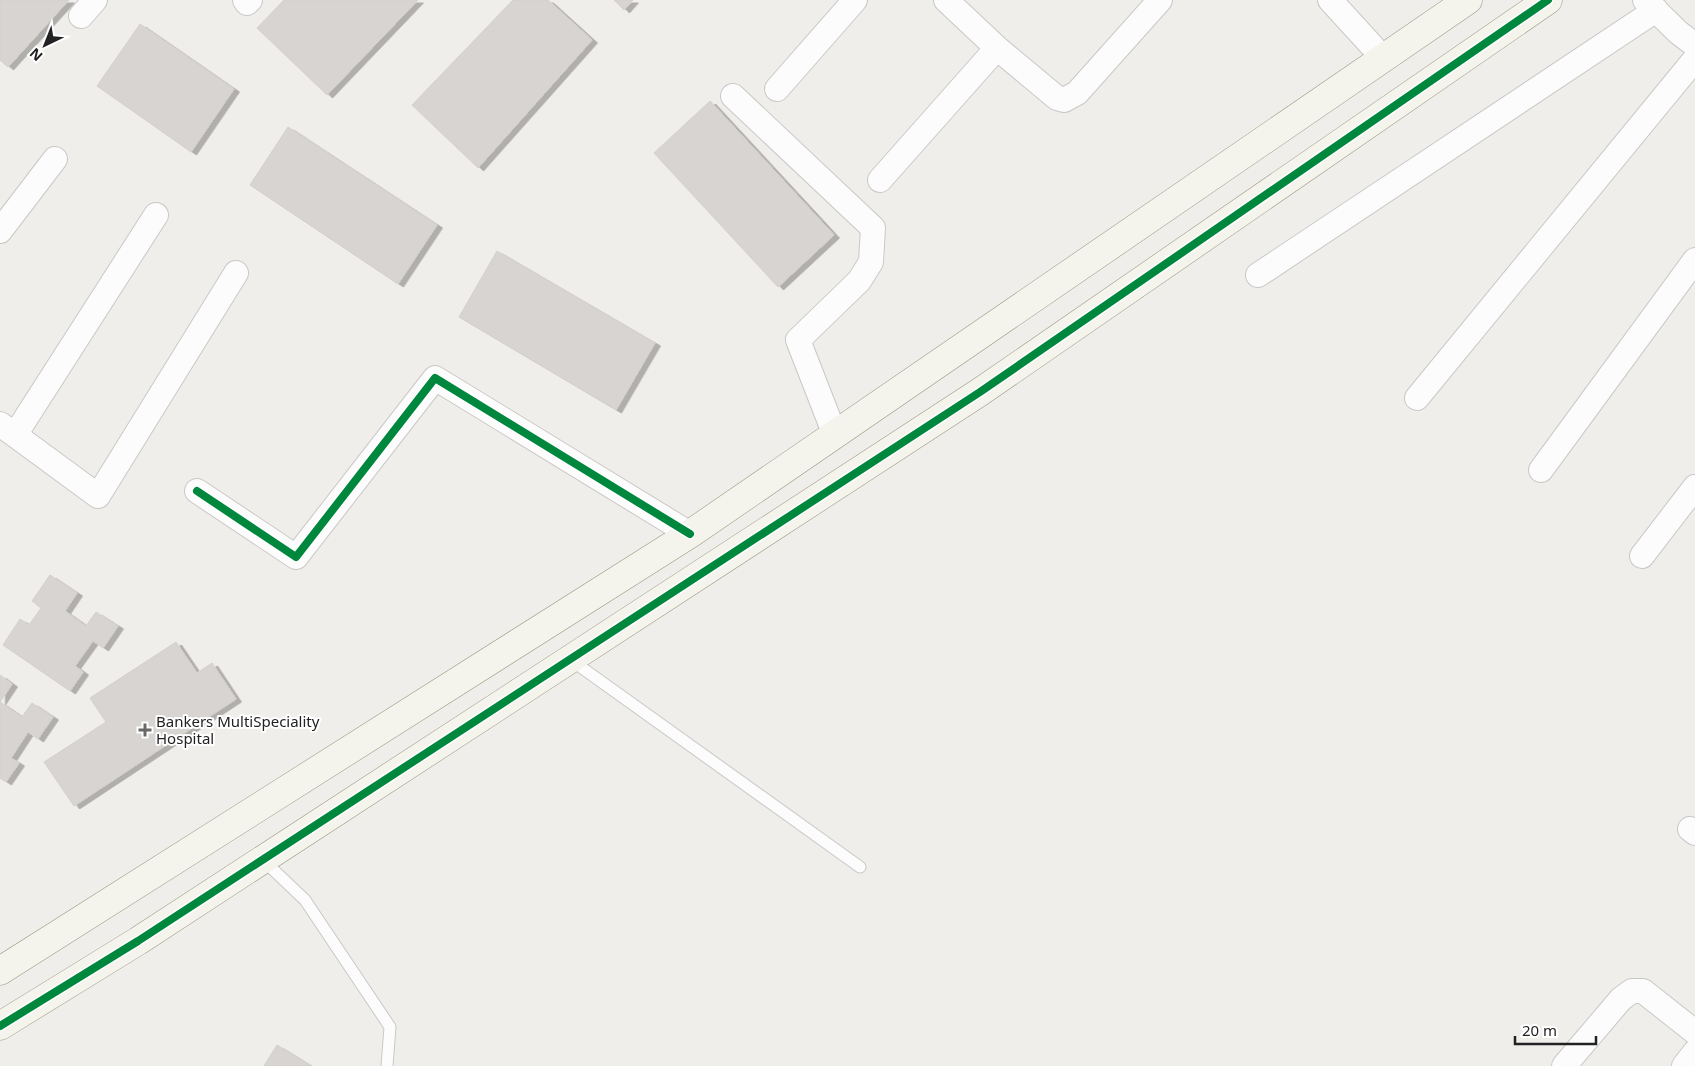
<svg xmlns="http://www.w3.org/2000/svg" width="1695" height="1066" font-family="'Noto Sans',sans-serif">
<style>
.building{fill:#d7d4d2;stroke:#d3d0cc;filter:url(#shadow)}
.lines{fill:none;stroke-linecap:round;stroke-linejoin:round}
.lane-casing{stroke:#c9c8c7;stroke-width:13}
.street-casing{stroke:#c9c8c7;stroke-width:26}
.secondary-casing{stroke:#999a82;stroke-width:29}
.lane{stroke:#fdfcfc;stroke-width:11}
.street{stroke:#fdfcfc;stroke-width:24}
.secondary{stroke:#f4f4ed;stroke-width:28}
.cycleway-casing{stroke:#fff;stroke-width:11}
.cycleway{stroke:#00873e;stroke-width:8}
.poi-dot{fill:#6a6968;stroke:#fff;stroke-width:2}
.labels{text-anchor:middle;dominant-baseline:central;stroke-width:4;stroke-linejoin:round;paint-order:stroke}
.poi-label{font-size:15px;fill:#222;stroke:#fff;text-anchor:start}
</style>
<defs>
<filter id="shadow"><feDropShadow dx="5.5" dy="3" stdDeviation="0" flood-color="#0004"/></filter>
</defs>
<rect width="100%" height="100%" fill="#f0eeeb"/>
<path class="building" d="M0,0H69L8,67L0,60Z
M284,0H418L327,95L257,28Z
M513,0H548L592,40L478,168L412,105Z
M614,0H633L624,10Z
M140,24L234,89L191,152L97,86Z
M710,101L834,235L778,287L654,153Z
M288,127L437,225L398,284L250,185Z
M497,251L655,343L616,410L459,317Z
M50,575L77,593L65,611L86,626L96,612L118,626L103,648L93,641L75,666L83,672L70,691L3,645L20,619L29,625L41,608L32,601Z
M176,642L197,673L212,663L236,699L74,806L44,762L106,722L90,698Z
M0,675L12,684L0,702L22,717L32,703L53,717L38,739L28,732L11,758L19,763L6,782L0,778Z
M277,1045L311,1066H264Z"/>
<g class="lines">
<defs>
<path id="lane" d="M571,660L860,867
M263,860L305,900L390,1027L387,1066"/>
<path id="street" d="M245,0L247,3L250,0
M946,0L997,48L1057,98L1064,100L1077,93L1160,0
M1330,0L1384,59
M1645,0L1679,33L1695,45
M81,16L95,0
M777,89L855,0
M733,96L873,228L871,262L859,281L798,340L835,435
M880,180L997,48
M0,231L55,159
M1258,275L1656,10
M1417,398L1695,59
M0,424L98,496L236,273
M15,435L156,215
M1541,470L1695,260
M197,491L296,557L435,378L690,534
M1642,556L1695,487
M1690,829L1695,833
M1564,1066L1621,999L1632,991H1643L1695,1032
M1684,1066L1695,1052"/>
<path id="secondary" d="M0,971L690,534L1468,0
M0,1026L138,941L980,392L1548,0"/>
</defs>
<use href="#lane" class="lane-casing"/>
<use href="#street" class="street-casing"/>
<use href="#secondary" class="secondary-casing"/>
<use href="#lane" class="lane"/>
<use href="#street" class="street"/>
<use href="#secondary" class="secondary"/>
<defs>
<path id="cycleway" d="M197,491L296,557L435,378L690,534
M0,1026L138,941L980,392L1548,0"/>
</defs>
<use href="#cycleway" class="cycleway-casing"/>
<use href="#cycleway" class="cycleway"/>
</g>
<path class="poi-dot" d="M142.5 722.5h5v5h5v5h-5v5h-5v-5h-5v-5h5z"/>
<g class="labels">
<g class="poi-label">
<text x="156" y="721">Bankers MultiSpeciality<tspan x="156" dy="17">Hospital</tspan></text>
</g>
</g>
<g transform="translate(45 45) rotate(223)" stroke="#ffffff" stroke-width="4" paint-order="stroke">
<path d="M0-4L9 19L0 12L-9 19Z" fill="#222222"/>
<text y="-8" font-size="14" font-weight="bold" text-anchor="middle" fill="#222222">N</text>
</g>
<path d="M1515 1036v8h81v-8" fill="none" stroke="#222222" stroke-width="2.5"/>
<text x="1522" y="1036" font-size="15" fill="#222222" stroke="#ffffff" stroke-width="4" paint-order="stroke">20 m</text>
</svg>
